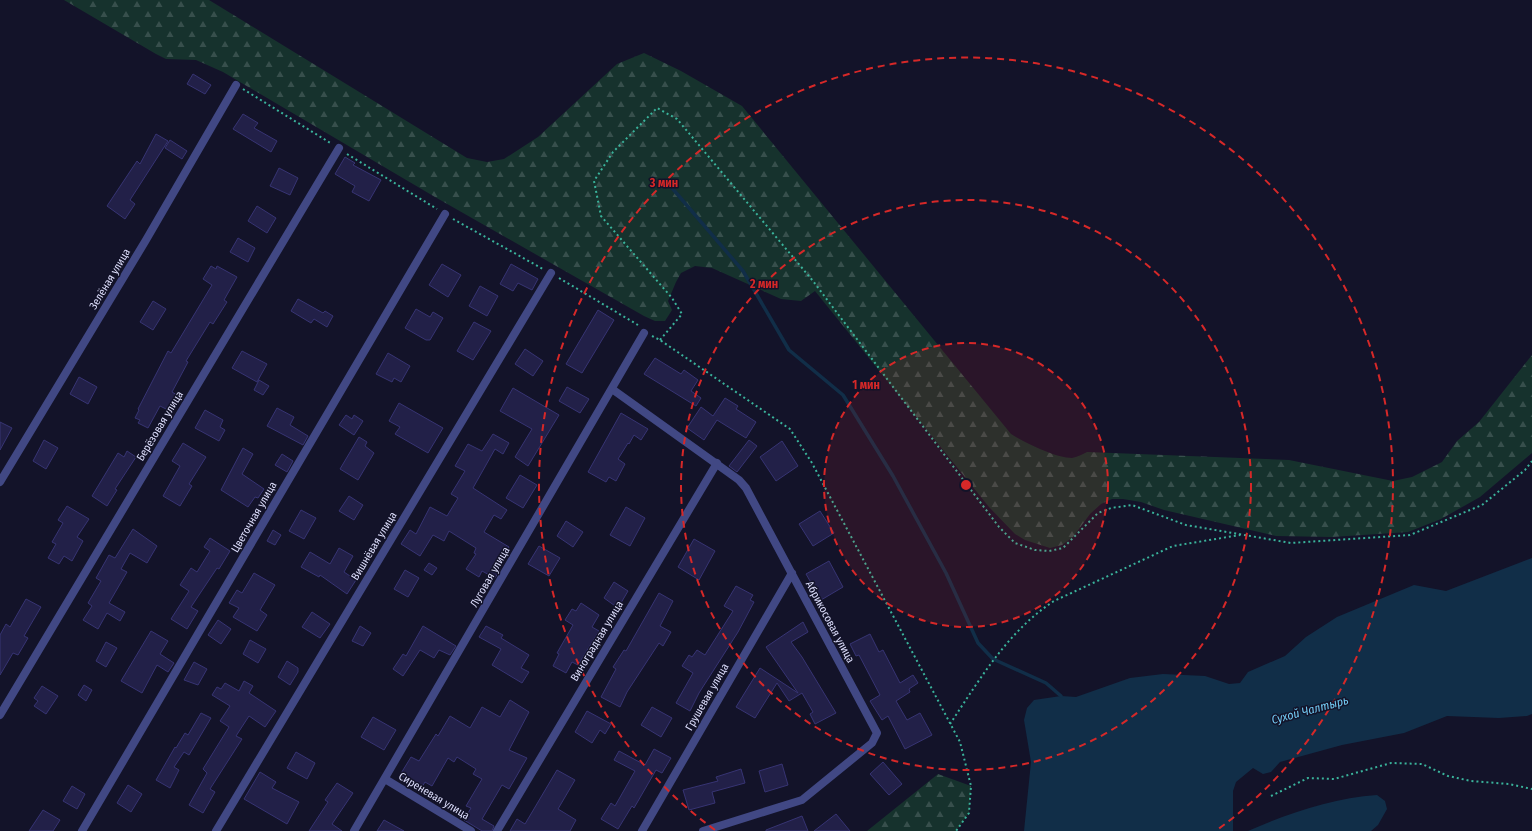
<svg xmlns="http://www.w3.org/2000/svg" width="1532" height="831" font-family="'Fira Sans Condensed',sans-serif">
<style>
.forest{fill:url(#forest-firs)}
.water{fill:#112e48}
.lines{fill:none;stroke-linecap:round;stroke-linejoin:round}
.stream{stroke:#112e48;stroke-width:3.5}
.building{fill:#222048;stroke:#373473}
.path{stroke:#3ab39b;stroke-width:2;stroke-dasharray:2 3;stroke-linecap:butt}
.street{stroke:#414884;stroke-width:8}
.ring{fill:none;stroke:#d62828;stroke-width:2;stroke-dasharray:7 5}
.labels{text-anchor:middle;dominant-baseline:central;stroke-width:3;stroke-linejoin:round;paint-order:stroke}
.street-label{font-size:11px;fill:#dddefc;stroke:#131329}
.water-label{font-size:12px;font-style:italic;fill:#73cbf4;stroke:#131329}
.centre{fill:#d62828;stroke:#131329;stroke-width:2}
.ring-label{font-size:12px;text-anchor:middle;font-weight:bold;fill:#d62828;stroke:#131329;stroke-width:3;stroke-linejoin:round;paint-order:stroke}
</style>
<defs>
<pattern id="forest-firs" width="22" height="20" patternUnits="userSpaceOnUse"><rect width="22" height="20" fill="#16322d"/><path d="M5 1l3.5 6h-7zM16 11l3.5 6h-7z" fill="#374f4c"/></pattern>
</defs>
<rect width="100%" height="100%" fill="#131329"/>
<path class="forest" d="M64,0H209L467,158L487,162L504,159L538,137L617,64L644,53L681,71L742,106L1011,434C1025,443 1056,458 1072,458C1077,457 1083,454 1087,452L1289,460L1393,481L1412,477L1442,462L1457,441L1479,422L1532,355V453L1480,497L1441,519L1408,532L1332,537L1276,536L1164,510L1141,502L1123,499H1112L1101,504L1090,514L1073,537L1062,545L1050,548L1025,540L1015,534L989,507L815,291L801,301L781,299L712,268L695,266L681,273L676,282L668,301L672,310L665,321H655L644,316L435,197L223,72L196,60L166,59L156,54Z
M938,774L971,786L969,813L956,831H867Z"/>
<path class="water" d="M1532,558V714L1527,716L1499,718L1447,716L1404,733L1342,745L1280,762L1271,772L1263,774L1253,768L1236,782L1233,791V831H1024L1031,762L1024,720L1027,708L1034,700L1061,696L1076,697L1130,678L1163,674L1205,676L1229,684L1240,683L1248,672L1285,656L1306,637L1337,617L1414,585L1446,591Z
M1377,795L1385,801L1387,809L1378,825L1371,831H1248C1289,813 1333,798 1377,795Z"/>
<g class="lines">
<path class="stream" d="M672,188L743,271L789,350L843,395L893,476L946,573L978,643L993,659L1046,683L1061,696"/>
</g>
<path class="building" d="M193,74L211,85L205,94L187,84Z
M243,114L258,123L254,128L277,141L271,152L233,129Z
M156,134L168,141L130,200L135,204L125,219L107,206L137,161L140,164Z
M170,140L187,151L182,159L165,148Z
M345,157L355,163L353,165L381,180L369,201L352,192L355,186L335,174Z
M279,168L298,178L290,195L270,186Z
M257,206L276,218L267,233L248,221Z
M238,238L255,248L248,262L230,252Z
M442,264L461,275L448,297L429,285Z
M511,264L538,279L532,290L518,283L513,291L500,284Z
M211,266L216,269L217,266L237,277L224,300L227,302L213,324L210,322L186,361L188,362L172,392L177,395L168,410L160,406L148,428L138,423L140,420L135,418L139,410L138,409L168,351L171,353L212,285L203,279Z
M480,286L498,296L487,316L469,306Z
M298,299L323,313L325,311L333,316L327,327L314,319L311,323L291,311Z
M153,301L166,309L153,330L140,322Z
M416,309L430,317L433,312L443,318L430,340H426L405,328Z
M598,310L614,320L582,373L566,364Z
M474,322L491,331L473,360L457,351Z
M525,349L543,361L533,376L515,364Z
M242,351L267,364L257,382L232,368Z
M388,353L410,366L401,382L394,378L392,382L376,374Z
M655,358L681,374L684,370L698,380L691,391L701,398L696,406L644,374Z
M79,377L97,387L88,404L70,394Z
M259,380L269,386L263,395L254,390Z
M567,387L589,399L580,413L559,401Z
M513,388L559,415L528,466L515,457L532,429L500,411Z
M725,398L738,406L736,409L756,422L746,438L717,420L704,440L687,428L701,407L713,416Z
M399,403L443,428L428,453L395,434L400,427L389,421Z
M277,408L294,417L290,425L308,436L303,445L267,426Z
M205,410L223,420L220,427L225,430L219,441L195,428Z
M621,413L648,429L641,440L634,435L629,444L628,443L618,459L625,464L616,481L609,477L606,482L588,472Z
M346,415L352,419L354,415L363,421L354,435L339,425Z
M0,422L12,428L0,450Z
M493,434L509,443L503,454L495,449L473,488L507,510L501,519L494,515L484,532L509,547L496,567L500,569L495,578L482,571L479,577L466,569L476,554L474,553L476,548L449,531L444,541L433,535L420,556L401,544L410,530L416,534L430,507L447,516L458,498L451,494L465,471L455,466L468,444L482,451Z
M359,437L367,442L365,446L374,453L358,480L340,469Z
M44,440L58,448L46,469L33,461Z
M749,440L757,446L737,472L729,466Z
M782,441L798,466L776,481L760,457Z
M183,443L206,457L189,484L192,486L180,506L163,496L180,466L172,461Z
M243,448L253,454L242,474L264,489L258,498L255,497L248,507L221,490Z
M127,451L136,457L115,489L117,490L107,506L92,496L118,453L124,457Z
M282,454L293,461L287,472L275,465Z
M520,475L537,485L523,508L506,498Z
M349,496L363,505L354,520L339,511Z
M67,506L89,519L77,537L83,541L72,561L64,556L59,564L48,558L56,544L52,542L63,523L58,520Z
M626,507L645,518L630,546L610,535Z
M301,510L316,518L304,539L289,531Z
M820,511L834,533L813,546L799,524Z
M566,521L583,532L573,547L557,536Z
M133,529L157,546L147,563L130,553L121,569L127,572L109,603L125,612L120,621L107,613L98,629L83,620L92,606L88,603L101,581L96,578L109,555L115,558Z
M273,530L281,535L275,545L267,541Z
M210,538L230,551L219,569L217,568L191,607L198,611L187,629L171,619L189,591L180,585L191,568L197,572L210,551L204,547Z
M694,539L715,551L699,580L678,567Z
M539,546L560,558L549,576L528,564Z
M339,548L353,556L344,572L356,580L347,594L320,575L319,577L301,567L310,552L330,564Z
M829,561L843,587L821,600L806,574Z
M429,563L437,568L432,575L424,570Z
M405,570L419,578L408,597L394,589Z
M254,573L275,585L260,610L267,615L257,631L233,617L239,608L229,603L237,590L242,593Z
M614,582L628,591L618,608L604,598Z
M736,586L753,595L750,600L754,602L738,632L699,693L690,711L676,703L693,673L682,666L689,655L692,657L697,650L705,655L733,611L724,606Z
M659,593L673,601L660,626L671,632L663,646L659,643L627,692L620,707L601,697L616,669L613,667L624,650L626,651Z
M26,599L41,607L24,636L28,638L18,655L13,653L0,675V635L6,624L10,627Z
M581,603L599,615L592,627L599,631L578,665L572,662L566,673L553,666L559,654L557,653L573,625L565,620L572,609L576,611Z
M312,612L330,624L320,638L302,627Z
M218,620L231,629L221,644L208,635Z
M803,622L808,632L791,642L802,657L836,713L815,724L810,714L813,712L802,693L789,701L777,683L755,718L736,707L760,668L798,693L766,647Z
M360,626L371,633L363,646L352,641Z
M423,626L456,646L450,655L439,650L434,658L420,650L403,676L393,669L403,654L406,656Z
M486,626L503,635L501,638L529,655L521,668L529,672L522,683L492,665L501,649L479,637Z
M151,631L168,641L160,654L174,663L168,672L157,665L142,693L121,681Z
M870,634L879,652L883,650L900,683L913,675L918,683L909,689L910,692L896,701L907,720L920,713L932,735L905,749L888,716L882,720L870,701L880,695L859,655L856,656L850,644Z
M250,640L266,649L258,663L243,654Z
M106,642L117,648L106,667L96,661Z
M287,661L298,668V672L290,685L278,677Z
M194,662L207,669L198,685L184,680Z
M244,681L253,686L249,693L276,711L265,727L249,716L236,736L242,739L210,789L215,792L203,813L189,805L207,773L203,769L229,727L220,721L230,706L212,695L217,687L221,689L225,683L239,691Z
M84,685L92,690L86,701L78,695Z
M42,686L58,696L46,714L34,706L38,701L34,698Z
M510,700L529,712L509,750L527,758L509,789L502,785L482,819L494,826L492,831H482L464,820L471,808L466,806L482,779L473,774L476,769L457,757L454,762L448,758L432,786L425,782L422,787L400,775L411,757L419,761L436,734L438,736L450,716L470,728L482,707L500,717Z
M652,707L672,718L661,737L641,725Z
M587,711L611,724L605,734L600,730L592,743L575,732Z
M201,713L211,718L189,755L184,752L174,767L179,770L170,788L156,780L175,747L176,748L185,733L188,735Z
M373,717L396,730L384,750L361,737Z
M654,749L671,758L662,773L656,770L634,808L632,806L618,829L601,819L611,803L615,806L635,771L614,760L619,751L645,765Z
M296,752L315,763L307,779L287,768Z
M883,762L902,784L889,795L870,774Z
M782,764L788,785L765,792L759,771Z
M741,769L745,783L712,792L715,803L689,810L683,790L718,781L716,777Z
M557,770L575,780L558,809L576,820L570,831H510L517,819L525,824Z
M260,772L276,782L272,788L299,802L287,824L244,799Z
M337,783L353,793L332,824L342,831H309L328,802L325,800Z
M128,785L142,794L131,812L117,803Z
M72,786L85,794L77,809L63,801Z
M43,810L60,820L53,831H29Z
M836,814L850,831H814Z
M802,816L808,831H766V830Z
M384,820L404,831H377Z"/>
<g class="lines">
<path class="path" d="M243,89L332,144
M347,154L437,209
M453,219L543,269
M559,278L638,325
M652,336L660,340L790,429L812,463L960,742L971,786L969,813L956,831
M660,340L682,314L672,298L601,216L594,181L613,152L657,108L677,119L813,281L999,527L1015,543L1035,550L1049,551L1063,548L1098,513L1111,508L1132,505L1186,525L1291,543L1410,535L1482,505L1525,470L1532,461
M950,724C980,679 1008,631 1054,601L1173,546L1240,535
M1271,796L1308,778L1334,779L1391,763L1422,764L1448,776L1471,781L1509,784L1532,789"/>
<path class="street" d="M612,389L739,480L746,488L877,733L872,743L802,800L703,831
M0,482L146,240L236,85
M0,715L339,148
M385,779L471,831
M82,831L445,214
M216,831L551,273
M354,831L644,333
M497,831L717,463
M642,831L792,573"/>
</g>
<circle cx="966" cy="485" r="142" fill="#d62828" fill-opacity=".12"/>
<g class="ring">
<circle cx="966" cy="485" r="142"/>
<circle cx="966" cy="485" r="285"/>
<path d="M715 830A427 427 0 1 1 1217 830"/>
</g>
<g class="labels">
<g class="street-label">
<text transform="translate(110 279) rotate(-59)">Зелёная улица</text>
<text transform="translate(160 426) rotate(-59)">Берёзовая улица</text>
<text transform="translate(254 517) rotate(-60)">Цветочная улица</text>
<text transform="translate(374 546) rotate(-59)">Вишнёвая улица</text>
<text transform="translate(490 577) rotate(-60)">Луговая улица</text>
<text transform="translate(830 622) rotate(62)">Абрикосовая улица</text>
<text transform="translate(597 641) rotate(-59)">Виноградная улица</text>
<text transform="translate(707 697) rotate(-60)">Грушевая улица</text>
<text transform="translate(434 796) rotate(31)">Сиреневая улица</text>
</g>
<g class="water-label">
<text transform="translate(1310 710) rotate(-15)">Сухой Чалтырь</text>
</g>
</g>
<circle cx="966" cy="485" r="6" class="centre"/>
<g class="ring-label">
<text x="664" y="187">3 мин</text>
<text x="764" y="288">2 мин</text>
<text x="866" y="389">1 мин</text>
</g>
</svg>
